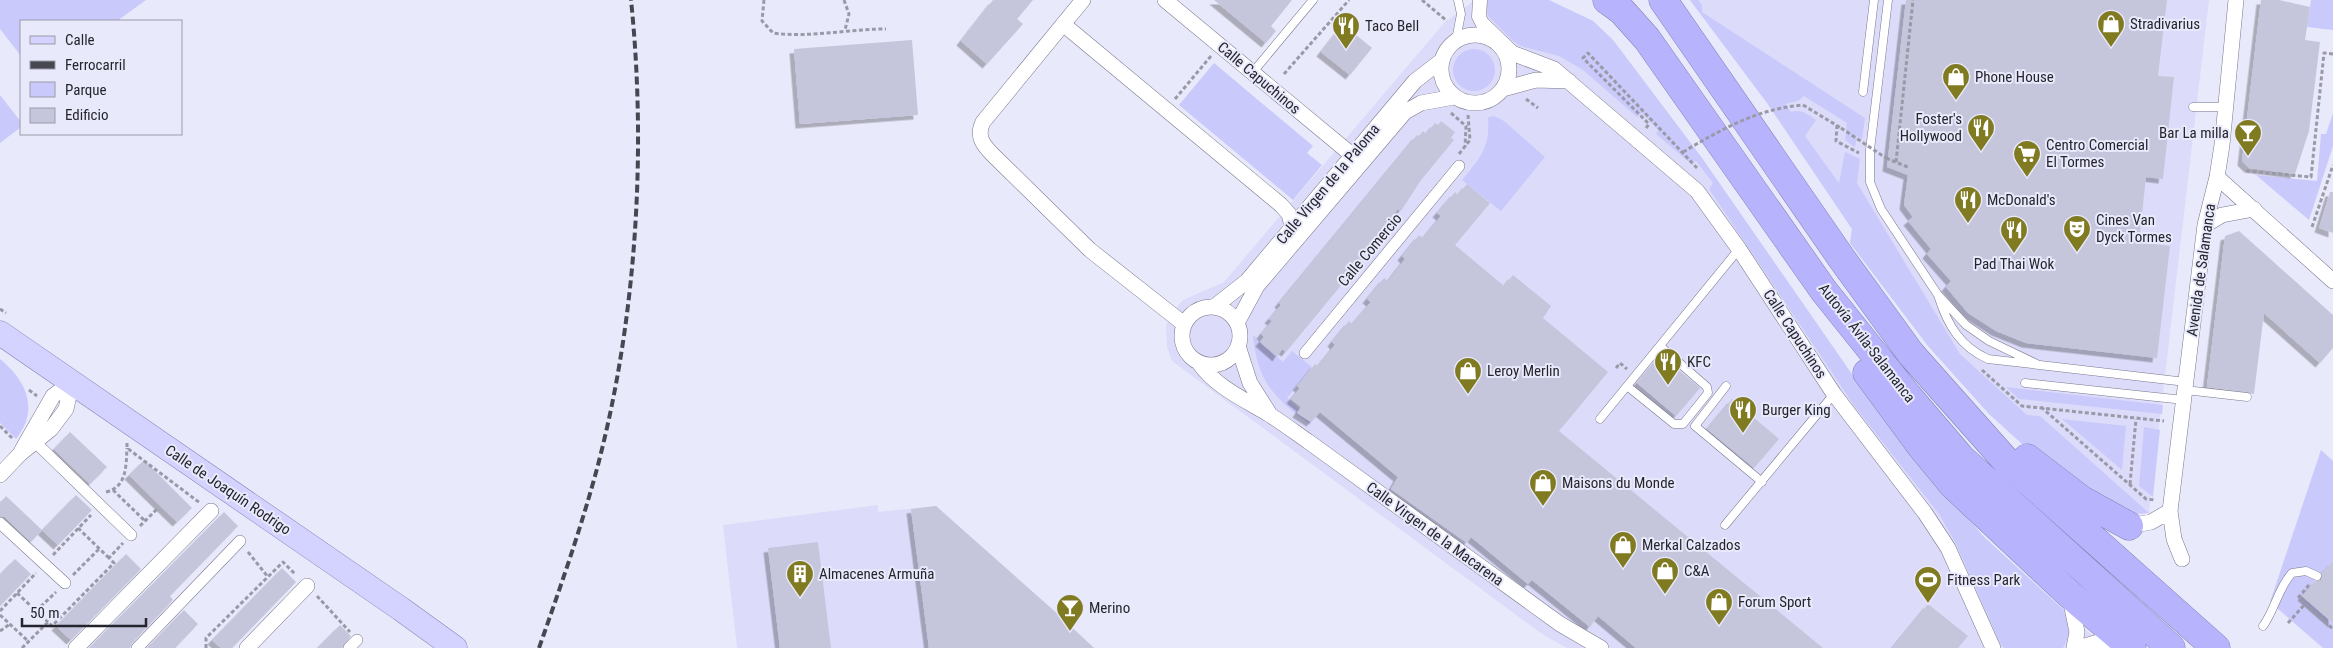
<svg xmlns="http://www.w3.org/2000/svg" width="2333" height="648" font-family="'Roboto Condensed',sans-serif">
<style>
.built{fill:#dcdcfa}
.green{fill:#c9c9fb}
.building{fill:#c5c6dc;filter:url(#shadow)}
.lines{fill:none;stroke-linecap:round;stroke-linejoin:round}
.service-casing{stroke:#78778c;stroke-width:9}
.pedestrian-casing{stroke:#78778c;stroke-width:12}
.minor-casing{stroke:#78778c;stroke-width:16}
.primary-casing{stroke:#8482b4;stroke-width:25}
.motorway-casing{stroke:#8482b4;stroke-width:29}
.path{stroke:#9999a7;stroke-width:3;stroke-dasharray:4 2.5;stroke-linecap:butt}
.service{stroke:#fff;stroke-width:8}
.pedestrian{stroke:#fff;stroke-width:11}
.minor{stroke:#fff;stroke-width:15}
.primary{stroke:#d4d2fe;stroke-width:24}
.motorway{stroke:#b7b4fd;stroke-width:28}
.rail{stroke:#474751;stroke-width:4;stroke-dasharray:8 4;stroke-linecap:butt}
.path-bridge{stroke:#9999a7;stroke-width:3;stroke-dasharray:4 2.5;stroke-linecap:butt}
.labels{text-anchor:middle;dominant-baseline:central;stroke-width:4;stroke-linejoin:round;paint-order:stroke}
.poi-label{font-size:15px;fill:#25252d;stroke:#e9e9fc;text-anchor:start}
.street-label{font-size:15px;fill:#25252d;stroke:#e9e9fc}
</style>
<defs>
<filter id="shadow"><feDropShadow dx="-4.5" dy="4.5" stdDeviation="0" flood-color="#0004"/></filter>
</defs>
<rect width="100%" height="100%" fill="#e9e9fc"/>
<path class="built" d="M1475,0H1549L1593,21L1613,40L1702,158L1883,419L1984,537L2106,648H1567L1542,634L1172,361L1167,347L1166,325L1173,312L1183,300L1224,282L1444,23Z
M1690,0H2209L2149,513L2135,514L1989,414L1928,346L1850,243L1852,229L1767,103Z
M878,505V512L936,506L1094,648H737L723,525Z"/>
<path class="green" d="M0,0H146L117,21H21V56L0,29Z
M1488,0H1549L1593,21L1613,40L1702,158L1883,419L1984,537L2068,614C2072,627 2070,636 2063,648H2004L2000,643L1956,544L1939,514L1855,407L1709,189L1713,183L1696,161L1690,163L1656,134L1658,130L1642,113L1637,117L1583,70L1559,56L1520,46L1512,40L1488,16L1486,7Z
M1690,0H1698L1702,5V12L1865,118L1862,139L1857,136L1855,147L1845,140L1847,123L1804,96L1798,101L1785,104L1791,112C1802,109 1807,114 1816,120L1805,136L1839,183L1845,152L1860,159L1857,183L1960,354L2027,415L2040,416L2149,513L2135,514L2116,509L2033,454L1989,414L1928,346L1850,243L1852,229L1767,103Z
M2311,0H2333V30L2307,27Z
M1453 70a21 21 0 1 1 42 0a21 21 0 1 1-42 0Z
M1214,63L1313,146L1307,153L1322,165L1293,200L1179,105Z
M0,95L21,122V127L0,143Z
M2333,113V146L2309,220L2256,175L2317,181L2321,134H2326Z
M1494,116L1504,121L1545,157L1501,211L1462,180C1481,157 1490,148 1488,117Z
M1253,335L1283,362L1292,351L1312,367L1287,398L1300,409L1297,413L1311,422L1310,425C1274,398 1257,381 1253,335Z
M0,359C26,380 40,409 16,439L0,423Z
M2006,387L2163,405L2162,414L2019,399Z
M2062,419L2126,426L2122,470Z
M2144,427L2160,430L2153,497L2139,486Z
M2321,450L2333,461V561L2302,596L2333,623V648H2323L2270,602Z"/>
<path class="building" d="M993,0H1033L1017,19L1023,24L987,64L961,41Z
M1214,0H1292L1271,26L1276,31L1266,43Z
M1906,0H2167L2158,76L2174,77L2163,179L2146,177L2139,242L2170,246L2157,358L2026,343L1996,331L1968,313L1946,287L1951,281L1927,254L1931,249L1908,221L1913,217L1904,205L1908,175L1887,167Z
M2261,0H2279L2310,7L2305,40L2320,42L2309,131L2295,174L2249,168L2242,161Z
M1343,24L1372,48L1350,75L1321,52Z
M912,40L918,115L800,124L794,49Z
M1441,121L1455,132L1451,138L1454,140L1421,180L1401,211L1398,209L1382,228L1361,261L1286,352L1282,349L1277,357L1260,342L1264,337L1261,334L1272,321L1269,319L1281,305L1279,303L1417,135L1419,136L1423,131L1426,134L1435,123L1438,125Z
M1467,184L1490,203L1455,245L1504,286L1513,275L1551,306L1543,318L1608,372L1559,431L1823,648H1636L1598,616L1590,627L1532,580L1528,584L1471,537L1467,543L1391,489L1398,477L1320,412L1311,422L1297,413L1301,407L1291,399L1300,388L1297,386L1315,364L1318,366L1335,345L1332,342L1349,321L1352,324L1371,302L1367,299L1384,278L1388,281L1405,259L1402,256L1419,235L1423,238L1441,216L1437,213L1455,192L1458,195Z
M2330,192H2333V233L2319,228Z
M2239,231L2333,315V348L2320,363L2264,313L2254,394L2207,387L2225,236Z
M1661,355L1700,388L1676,416L1637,383Z
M1732,399L1779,439L1754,468L1707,429Z
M70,432L107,467L90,484L54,449Z
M144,460L192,508L177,522L129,475Z
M76,495L92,510L58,545L42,530Z
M6,496L42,530L31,542L5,517L0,516V503Z
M936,506L1060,616L1094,648H929L911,509Z
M224,512L238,526L170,596L173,600L132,643L130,648H89Z
M818,542L831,648H780L768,548Z
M126,554L141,569L71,640L56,626Z
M15,559L31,574L0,606V574Z
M2333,561V623L2302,596L2315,581L2321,580L2322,573Z
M282,568L296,582L232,648H221L212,640Z
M1928,604L1968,636L1958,648H1892Z
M184,610L198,624L175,648H147Z
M340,625L351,636L342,648H317Z"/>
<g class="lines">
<defs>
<path id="service" d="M1477,0L1476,17L1486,37
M1483,0L1482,17L1485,22L1515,51
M1888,0L1870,150V182L1881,209L1938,295L1966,325L1989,341L2037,364
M1456,40L1461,14L1458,0
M1253,72L1313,0
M1863,92L1874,0
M2193,107H2226
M1939,298C1948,326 1961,347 1988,359L2186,382
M2025,383L2184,400
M1627,386L1674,424H1683L1708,393L1707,387L1660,346
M1726,386L1695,426L1762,482
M2185,390L2247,397
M1600,419L1739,249
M1725,525L1834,394
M2263,626C2275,610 2278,588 2292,573L2306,571L2317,576"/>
<path id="pedestrian" d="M1305,353L1459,166
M35,442L131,535
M0,523L65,583
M137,648L240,541
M349,648L357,640"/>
<path id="minor" d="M1083,0L983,122C976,136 983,145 993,155L1090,250L1184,324
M1165,0L1352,155
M1063,24L1281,205L1289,214L1292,226
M1441 69a34 34 0 1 1 68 0a34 34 0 1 1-68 0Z
M1504,50L1554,69L1697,191L1739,249L1834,394L1925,513L1948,548L1993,648
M1503,89L1536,80L1569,81
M2217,177L2333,281
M2205,225L2222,215L2254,209
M1214,307L1247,281L1415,81L1441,61
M1182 336a29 29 0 1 1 58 0a29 29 0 1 1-58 0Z
M1237,323L1257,286L1405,112L1421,103L1454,97
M1238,346L1250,383L1269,413
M1199,363C1217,388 1244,399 1270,415C1284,424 1296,433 1309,442L1560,624L1601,648
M22,450L53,396L72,382
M0,475L20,454L51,429L66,409L72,382
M2129,526L2151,522L2170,511
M2182,559L2174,539L2170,511L2205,225L2217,177L2222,145L2236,0
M2070,598L2077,632L2074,648
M76,648L211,511
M247,648L307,586
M2078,648L2102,641L2123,643"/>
<path id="primary" d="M0,333L401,609L455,648"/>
<path id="motorway" d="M1607,0L1622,11L1647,39L1824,291L1908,396L1961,458L2171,648
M1663,0L1842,259L1911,354L2007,462L2216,648
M1867,373L1920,445L1953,485L2069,594L2132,648
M2027,458L2082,500L2129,526"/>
</defs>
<use href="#service" class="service-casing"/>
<use href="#pedestrian" class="pedestrian-casing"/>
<use href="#minor" class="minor-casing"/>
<use href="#primary" class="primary-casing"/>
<use href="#motorway" class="motorway-casing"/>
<path class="path" d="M764,0L762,21L773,33C810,38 848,29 886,29
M844,0L849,14L845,30
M1422,0L1447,21
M1284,74L1349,0
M1175,99L1211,56
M1526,99L1538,108
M1803,105L1841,128
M1451,113L1466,126L1465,147
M1837,125L1836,141L1859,153
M1646,128L1649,124L1583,58L1588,53L1697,168
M1459,154L1470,140L1468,115
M1886,158L1910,168
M1896,162L1913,0
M2246,171L2311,177L2324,53L2333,54
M2312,227L2333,165
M0,309L6,313
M1616,368L1620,363L1627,369
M1982,370L2022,406L2164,421
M29,390L37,396
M2041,407L2146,499L2155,500
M0,426L13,439
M127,443V448L200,503
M2130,484L2136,419
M113,490L145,521
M106,492C127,487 126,466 127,448
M140,526L158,508
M78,528L109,558
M248,552L268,577
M53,555L91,515
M73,575L99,549
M2309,585L2298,598L2333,629
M17,593L48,622
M317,596L350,632
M0,611L36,573
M36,611L56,592
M0,615L28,641
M2288,623L2305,604
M0,631L10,624
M22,648L48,622L52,626L114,563L109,558L123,543
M206,648V638L283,562L296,575"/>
<use href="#service" class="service"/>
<use href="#pedestrian" class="pedestrian"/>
<use href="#minor" class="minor"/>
<use href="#primary" class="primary"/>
<use href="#motorway" class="motorway"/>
<path class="rail" d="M539,648C559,591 579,534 595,476C636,326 647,154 631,0"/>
<path class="path-bridge" d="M1841,128L1886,158
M1683,152C1722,129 1757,109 1803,105"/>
</g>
<defs>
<symbol id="shop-pin" viewBox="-11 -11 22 30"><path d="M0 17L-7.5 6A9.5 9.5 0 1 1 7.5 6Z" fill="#807a20" stroke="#e9e9fc"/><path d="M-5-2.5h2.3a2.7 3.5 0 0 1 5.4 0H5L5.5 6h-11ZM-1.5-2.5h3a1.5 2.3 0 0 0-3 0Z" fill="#fff"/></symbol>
<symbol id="restaurant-pin" viewBox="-11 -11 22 30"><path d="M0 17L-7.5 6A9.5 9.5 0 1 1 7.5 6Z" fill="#807a20" stroke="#e9e9fc"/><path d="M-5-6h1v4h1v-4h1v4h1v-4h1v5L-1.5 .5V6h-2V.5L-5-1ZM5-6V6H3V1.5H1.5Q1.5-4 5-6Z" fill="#fff"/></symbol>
<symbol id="bar-pin" viewBox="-11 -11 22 30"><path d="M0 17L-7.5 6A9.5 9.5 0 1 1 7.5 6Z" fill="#807a20" stroke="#e9e9fc"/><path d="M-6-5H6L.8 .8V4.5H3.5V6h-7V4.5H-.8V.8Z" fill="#fff"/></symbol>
<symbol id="supermarket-pin" viewBox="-11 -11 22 30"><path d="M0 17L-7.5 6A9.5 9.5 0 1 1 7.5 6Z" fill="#807a20" stroke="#e9e9fc"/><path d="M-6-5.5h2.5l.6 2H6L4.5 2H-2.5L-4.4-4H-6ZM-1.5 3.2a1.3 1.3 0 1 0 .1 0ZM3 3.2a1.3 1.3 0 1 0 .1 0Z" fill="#fff"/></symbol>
<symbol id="theatre-pin" viewBox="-11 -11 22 30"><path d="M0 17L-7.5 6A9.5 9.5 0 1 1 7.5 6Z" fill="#807a20" stroke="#e9e9fc"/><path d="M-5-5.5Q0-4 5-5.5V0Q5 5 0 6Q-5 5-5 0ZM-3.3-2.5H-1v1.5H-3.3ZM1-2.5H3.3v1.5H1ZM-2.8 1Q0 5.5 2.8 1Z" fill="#fff"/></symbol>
<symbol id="building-pin" viewBox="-11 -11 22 30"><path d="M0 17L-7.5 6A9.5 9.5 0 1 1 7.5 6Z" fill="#807a20" stroke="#e9e9fc"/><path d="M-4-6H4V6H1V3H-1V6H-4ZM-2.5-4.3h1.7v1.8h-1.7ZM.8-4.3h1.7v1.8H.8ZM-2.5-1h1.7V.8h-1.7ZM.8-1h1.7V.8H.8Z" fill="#fff"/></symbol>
<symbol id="stadium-pin" viewBox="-11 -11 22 30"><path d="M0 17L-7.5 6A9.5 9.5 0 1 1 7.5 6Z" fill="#807a20" stroke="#e9e9fc"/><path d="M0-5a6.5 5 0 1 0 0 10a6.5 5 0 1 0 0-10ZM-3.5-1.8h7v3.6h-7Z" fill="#fff"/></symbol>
</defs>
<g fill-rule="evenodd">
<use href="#shop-pin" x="2095" y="8" width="32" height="43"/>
<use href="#restaurant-pin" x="1330" y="10" width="32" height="43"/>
<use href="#shop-pin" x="1940" y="61" width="32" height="43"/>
<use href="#restaurant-pin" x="1965" y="112" width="32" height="43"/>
<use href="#bar-pin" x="2232" y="117" width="32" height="43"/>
<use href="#supermarket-pin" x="2011" y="138" width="32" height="43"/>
<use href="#restaurant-pin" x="1952" y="184" width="32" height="43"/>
<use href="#theatre-pin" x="2061" y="213" width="32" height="43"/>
<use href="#restaurant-pin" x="1998" y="214" width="32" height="43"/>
<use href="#restaurant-pin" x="1652" y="346" width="32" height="43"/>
<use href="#shop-pin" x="1452" y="355" width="32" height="43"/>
<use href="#restaurant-pin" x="1727" y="394" width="32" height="43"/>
<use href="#shop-pin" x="1527" y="467" width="32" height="43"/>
<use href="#shop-pin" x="1607" y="529" width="32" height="43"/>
<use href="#shop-pin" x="1649" y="555" width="32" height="43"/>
<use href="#building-pin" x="784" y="558" width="32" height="43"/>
<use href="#stadium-pin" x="1912" y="564" width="32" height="43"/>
<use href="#shop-pin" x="1703" y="586" width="32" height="43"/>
<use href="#bar-pin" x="1054" y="592" width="32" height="43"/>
</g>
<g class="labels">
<g class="poi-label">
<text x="2130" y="24">Stradivarius</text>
<text x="1365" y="26">Taco Bell</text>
<text x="1975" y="77">Phone House</text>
<text x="1962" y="119" text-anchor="end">Foster's<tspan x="1962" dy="17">Hollywood</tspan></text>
<text x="2229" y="133" text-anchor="end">Bar La milla</text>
<text x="2046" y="145">Centro Comercial<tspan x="2046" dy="17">El Tormes</tspan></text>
<text x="1987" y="200">McDonald's</text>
<text x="2096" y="220">Cines Van<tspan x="2096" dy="17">Dyck Tormes</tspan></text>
<text x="2014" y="264" text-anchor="middle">Pad Thai Wok</text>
<text x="1687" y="362">KFC</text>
<text x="1487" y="371">Leroy Merlin</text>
<text x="1762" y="410">Burger King</text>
<text x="1562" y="483">Maisons du Monde</text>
<text x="1642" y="545">Merkal Calzados</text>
<text x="1684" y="571">C&amp;A</text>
<text x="819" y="574">Almacenes Armuña</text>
<text x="1947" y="580">Fitness Park</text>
<text x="1738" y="602">Forum Sport</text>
<text x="1089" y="608">Merino</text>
</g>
<g class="street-label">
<text transform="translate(1259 78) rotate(40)">Calle Capuchinos</text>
<text transform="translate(1328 184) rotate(-50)">Calle Virgen de la Paloma</text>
<text transform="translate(1370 250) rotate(-50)">Calle Comercio</text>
<text transform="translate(2201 270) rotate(-82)">Avenida de Salamanca</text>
<text transform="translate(1795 334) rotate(57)">Calle Capuchinos</text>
<text transform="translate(1867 343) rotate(52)">Autovía Ávila-Salamanca</text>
<text transform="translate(228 490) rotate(34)">Calle de Joaquín Rodrigo</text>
<text transform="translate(1435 534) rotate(36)">Calle Virgen de la Macarena</text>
</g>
</g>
<rect x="20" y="20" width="162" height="115" fill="#e9e9fc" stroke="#9b9ba9"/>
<rect x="30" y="36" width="25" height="8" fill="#d4d2fe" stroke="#9b9ba9"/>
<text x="65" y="45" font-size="15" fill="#25252d">Calle</text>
<rect x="30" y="61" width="25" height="8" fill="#474751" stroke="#9b9ba9"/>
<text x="65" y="70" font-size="15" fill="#25252d">Ferrocarril</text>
<rect x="30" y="82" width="25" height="15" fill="#c9c9fb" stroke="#9b9ba9"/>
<text x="65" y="95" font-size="15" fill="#25252d">Parque</text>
<rect x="30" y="108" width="25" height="15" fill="#c5c6dc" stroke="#9b9ba9"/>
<text x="65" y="120" font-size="15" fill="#25252d">Edificio</text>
<path d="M22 618v8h124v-8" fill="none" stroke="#25252d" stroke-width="2.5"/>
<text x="30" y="618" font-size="15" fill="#25252d" stroke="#e9e9fc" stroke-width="4" paint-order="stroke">50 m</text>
</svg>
